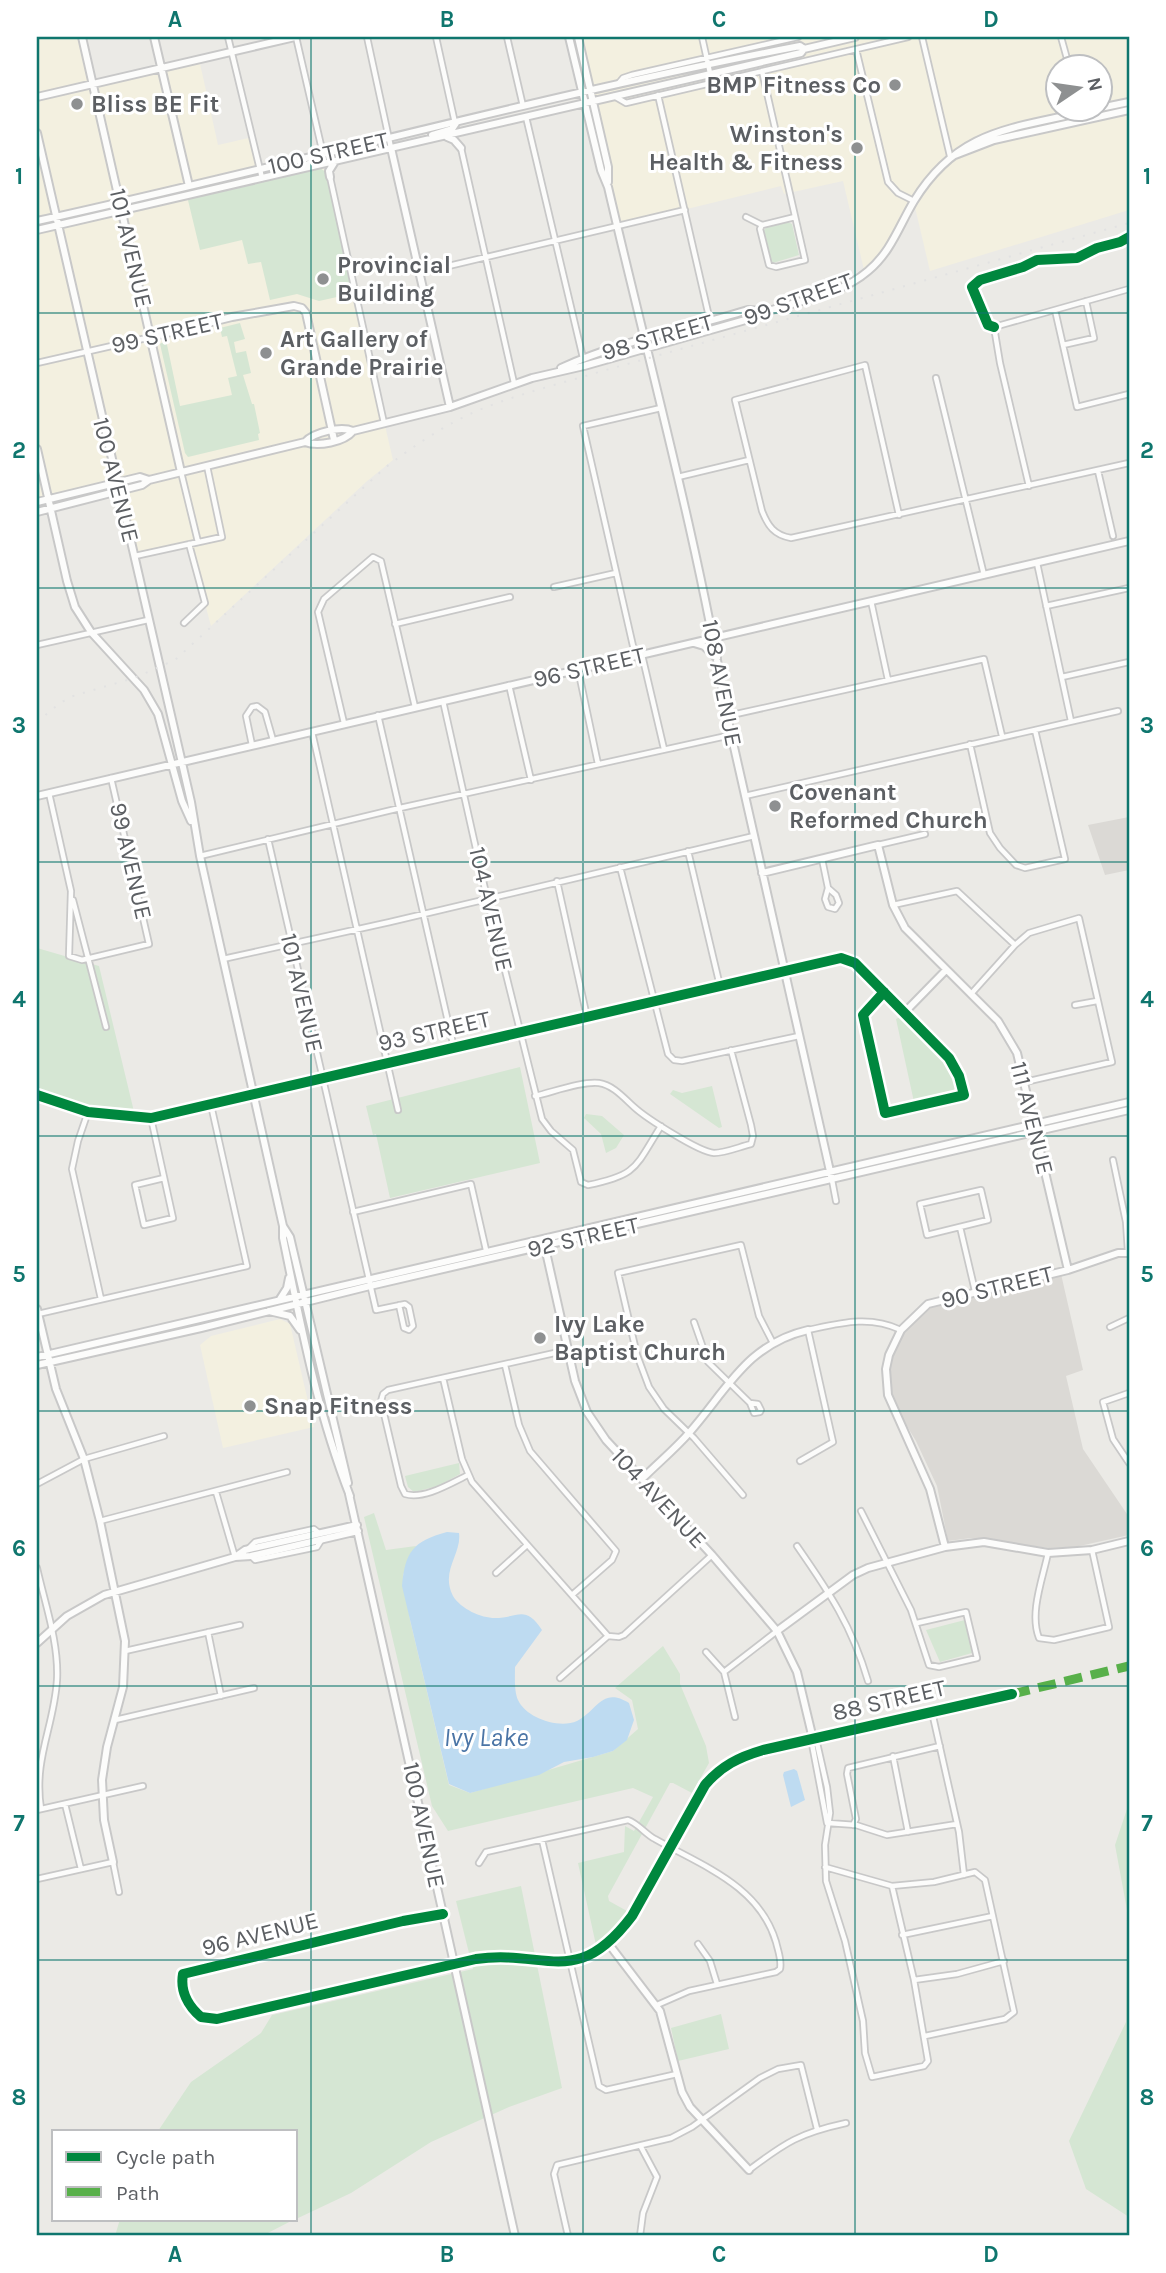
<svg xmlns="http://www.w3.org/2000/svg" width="1166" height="2273" font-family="Karla,sans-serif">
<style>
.commercial{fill:#f3f0e0;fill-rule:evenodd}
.education{fill:#dbd9d5}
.green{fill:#d5e6d3}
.water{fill:#bedbf1}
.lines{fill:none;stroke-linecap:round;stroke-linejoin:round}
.street-casing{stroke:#c8c8c8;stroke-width:8}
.secondary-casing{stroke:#c8c8c8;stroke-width:10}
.street{stroke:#fcfcfb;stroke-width:4.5}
.secondary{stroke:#fcfcfb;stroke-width:6}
.rail{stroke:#e2e2e2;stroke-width:2;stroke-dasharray:2 9;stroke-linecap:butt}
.quiet{stroke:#58b04a;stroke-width:9;stroke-dasharray:18 9;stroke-linecap:butt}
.cycleway-casing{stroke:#fff;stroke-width:15}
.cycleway{stroke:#00873e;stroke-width:10}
.grid{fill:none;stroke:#0f766e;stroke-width:2;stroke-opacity:0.55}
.poi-dot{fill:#8e9091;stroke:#fff;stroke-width:2.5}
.labels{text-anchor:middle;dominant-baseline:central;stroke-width:6;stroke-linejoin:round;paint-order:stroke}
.poi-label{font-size:24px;font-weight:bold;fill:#5c5f63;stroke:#fff;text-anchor:start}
.street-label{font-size:24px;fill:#5c5f63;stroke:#fff}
.water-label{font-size:26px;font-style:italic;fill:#4b75a6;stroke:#fff}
.neatline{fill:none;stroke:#0f766e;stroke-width:2.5}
.grid-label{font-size:23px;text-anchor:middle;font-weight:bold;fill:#0f766e}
</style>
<rect width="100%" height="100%" fill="#ebeae6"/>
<path class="commercial" d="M37,37H82L93,83L199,59L218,145L253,137L262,178L322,168L326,171L393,460L366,482L211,626L189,544L135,556L118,491L37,512Z
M578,37H1129V210L930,271L914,203L900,231L865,274L843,181L784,194L781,186L617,226L608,187V167ZM1058,66H1100V108H1058Z
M280,1319L290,1324L314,1427L223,1448L200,1345L211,1336Z"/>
<path class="education" d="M1129,817V870L1105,875L1088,825Z
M1061,1274L1083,1370L1066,1376L1083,1449L1129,1517V1535L1075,1547L1049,1548L971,1538L948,1541L937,1486L916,1441L888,1395L886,1369L901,1330L928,1304Z"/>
<path class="green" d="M318,166L328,174L355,293L319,301L297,294L270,300L261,262L248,264L242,240L200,250L187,196Z
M788,222L792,224L799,255L773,263L770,258L764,230L768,226Z
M240,323L245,339L234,342L236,353L246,351L251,373L243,375L252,404H254L260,433L258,434L259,440L188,457L185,453L160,344L166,340L180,406L232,395L228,378L237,376L227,336L222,337L220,328Z
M37,948L99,966L136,1120L86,1114L37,1096Z
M900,1017L947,1062L955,1088L952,1093L914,1102L896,1019Z
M520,1067L540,1163L390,1198L376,1134L373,1135L366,1106Z
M712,1086L722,1127L719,1128L670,1094L673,1090L682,1093Z
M586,1114L602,1116L624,1135L616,1148L606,1153L601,1134L584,1118Z
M459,1463L460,1474L438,1486L414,1492L408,1487L405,1476Z
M374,1513L386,1550L416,1546L403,1575L410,1620L449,1785L470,1793L613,1751L638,1729L632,1700L615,1688L663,1646L680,1674V1684L706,1746L709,1763L692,1793L673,1783H670L608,1896L609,1901L627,1911L613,1930L596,1945L578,1863L624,1852L625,1826L634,1831L653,1797L633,1788L448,1831L432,1806L364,1517Z
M965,1620L972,1653L940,1662L926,1630Z
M1129,1803V2217L1086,2189L1069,2141L1126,2022L1127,1910L1115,1845Z
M521,1886L562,2088L509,2107L431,2142L351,2193L296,2219V2131H158L191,2082L261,2033L272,2015L473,1969L456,1901Z
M721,2014L729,2049L678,2061L671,2028Z
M120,2219H295L262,2236H115Z"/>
<path class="water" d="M447,1532L459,1533C462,1554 440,1571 453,1596C461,1609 481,1618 495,1618C518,1618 525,1604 542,1630L515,1667C515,1677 514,1691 518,1700C526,1718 559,1729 577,1721C597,1711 602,1686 629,1703L634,1720L627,1740L613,1751L593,1757L564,1762L539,1775L470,1793L449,1784L402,1586C405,1552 413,1541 447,1532Z
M794,1769L797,1771L805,1800L791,1807L783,1775L784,1772Z"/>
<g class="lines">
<defs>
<path id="street" d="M228,37L262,178
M296,37L323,154
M367,37L391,148
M436,37L455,123
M507,37L523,106
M702,37L712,82
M922,37L950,156
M1061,37L1069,66
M856,49L888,182L898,193L914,201
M762,71L805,260L776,267L769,265L760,229L762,225L795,217
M618,84L623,78L632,75L798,37
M658,95L710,321
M614,96L626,103L908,37
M526,117L583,358
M461,148L514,383
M330,177L384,423
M746,217L762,225
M419,273L685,210
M1055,310L1077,407L1129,394
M1063,345L1094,338L1086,301
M37,363L151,337
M936,378L984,575
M661,408L583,426L633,646L642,655L664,749
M1098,471L1113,536
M181,472L198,542
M678,477L749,460
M1029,486L1000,363L994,327L1129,289
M899,515L865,365L735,400L762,511C768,526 774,535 791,538L1129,463
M135,556L222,537L207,466
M1037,563L1071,721
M554,587L616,573
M871,601L888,680
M1046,606L1129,588
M184,623L205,603L189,544
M395,624L510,597
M37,645L148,620
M578,669L598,764
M1062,677L1129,662
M509,685L531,780
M443,701L487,898L542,1119L551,1131L573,1150L581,1182L588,1185C638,1175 635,1167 661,1126
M378,715L454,1048
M727,716L984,659L1002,736
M344,723L318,612L324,599L373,557L381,561L415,707
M312,732L398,1110
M970,744L990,833L1000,848L1016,865L1025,868L1065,859L1035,730
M252,745L246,716L252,707L257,706L265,712L273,740
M49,793L71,891
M745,796L1118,711
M268,839L376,1310L405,1304L409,1307L413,1326L409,1330L404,1328L399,1305
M878,845L925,834
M688,851L720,986
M200,856L400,808L731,735
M822,859L828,888L825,899L828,907L835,909L839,903L836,895L828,888
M620,867L668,1054L674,1060L682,1061L799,1036
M557,881L587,1017
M71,891L69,956L82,960L149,944L111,778
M73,900L106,1027
M893,905L957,891L1015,945
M223,959L390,922L754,836
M884,992L863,1015L885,1113L964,1095C954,1054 933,1041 904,1013
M971,994L1015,945L1029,933L1079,918L1112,1062L1025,1082
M1075,1005L1097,1001
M535,1096C553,1092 582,1081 599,1083C613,1085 624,1098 634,1107C646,1118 699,1152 714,1153C725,1153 739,1147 751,1144L753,1136L751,1125L731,1050
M88,1112L78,1141L72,1169L101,1299
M151,1118L173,1218L144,1225L135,1185L164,1178
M1113,1160L1126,1222L1128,1252
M832,1180L836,1201
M981,1190L988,1220L927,1235L920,1204Z
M353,1212L471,1184L486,1250
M960,1227L975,1291
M38,1314L247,1266L211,1105
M694,1322L708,1362L750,1403L754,1413L760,1412L761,1410L758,1404L750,1403
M1110,1327L1129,1318
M505,1365L519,1425L530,1451L616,1551L612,1560L572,1595
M443,1378L462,1459L472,1482L608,1636
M1129,1393L1103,1402L1113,1439L1129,1463
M800,1461L833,1442L808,1330C841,1323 869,1315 901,1330
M468,1475C451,1483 424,1500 405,1494L401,1486L381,1401L383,1394L388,1390L568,1350
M37,1484L84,1459L164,1436
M216,1492L235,1557
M743,1495L694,1438L664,1409L649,1387L637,1355L618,1273L741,1245L759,1316L773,1343
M861,1511L911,1610L929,1665L939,1667L977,1658L966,1612L917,1623
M100,1521L287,1472
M797,1546C829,1592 852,1626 868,1681
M249,1548L255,1542L314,1529L319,1533
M1048,1553C1043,1578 1029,1613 1039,1638L1054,1640L1109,1627L1092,1550
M251,1556L255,1560L317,1547L322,1539
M37,1568C45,1604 59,1643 57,1680C54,1727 33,1759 41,1809
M496,1573L527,1545
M208,1632L221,1696
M608,1636L619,1637L624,1635L712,1555
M125,1651L240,1625
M706,1652L724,1672L735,1717
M724,1672L777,1631
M560,1678L608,1636
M932,1712L959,1832L964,1875
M115,1720L254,1688
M813,1739L817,1743L827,1787L830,1813L825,1845L826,1881L845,1941L863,2021L865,2053L872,2077L924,2066L928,2061L914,1980L892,1886
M813,1739L1012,1694
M813,1739L812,1744L827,1823
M893,1756L908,1832
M65,1804L81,1869
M37,1810L143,1786
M828,1823L856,1825L887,1835L957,1824
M853,1825L856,1819L847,1774L848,1768L940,1746
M542,1840L599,2086L606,2090L677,2074
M479,1863L486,1852L628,1820C639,1824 645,1834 655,1839C702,1866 759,1885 776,1942C778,1951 782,1960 780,1969L776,1972L689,1991L657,2005
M825,1867L892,1886L934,1882L975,1872L985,1880L1014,2012L1005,2019L925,2036
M37,1879L113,1862L119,1892
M443,1914L403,1921L183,1974C181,1987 186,2009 200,2016C204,2018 212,2018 217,2019L453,1966
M902,1935L993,1916
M698,1944L710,1961L717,1984
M914,1980L957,1974L1004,1961
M749,2170C786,2142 800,2133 846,2123
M568,2236L554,2174L557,2165L671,2138L692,2127L760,2078L778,2069L801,2065L817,2129
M640,2236L643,2213L657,2177L641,2147"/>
<path id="secondary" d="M82,37L181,472
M154,37L189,186
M569,37L601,170L608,187C649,363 697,537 727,716L832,1180
M578,37L608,167V182
M37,97L295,37
M1100,108L1129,102
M37,133L191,802L200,856L283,1226V1238C301,1326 317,1412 350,1496
M432,135L452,129L456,123
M447,137L454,140L461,148
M391,148L450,407
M955,155L994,140L1129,110
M304,166L320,159L323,154
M330,177L329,171L334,163
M37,221C292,165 544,95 800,46L804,49
M37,230L801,53L804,49L855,37
M151,337L232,317L294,306L302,308L306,313L334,440
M561,368C620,341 686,329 748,310L762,311
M305,442C314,432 341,426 353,431
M37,449L67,581L75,607L91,632L144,690L158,714L182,801L191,821
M37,502L140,477L149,480
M37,512L142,485L149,480L305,442C318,447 344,442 353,431L450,407L532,378L584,366L749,319C788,300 834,300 868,271C891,252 899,226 914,201C961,124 1021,129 1098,108
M694,643L704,646L717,658
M37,796L1129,541
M762,873L878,845L893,905L905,928L998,1021L1017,1053L1068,1270
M37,1095L88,1112L151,1118L841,958L855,963L904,1013L946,970
M283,1226L290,1237L348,1483
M280,1299L287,1288L289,1278
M37,1309L56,1389L84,1459L100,1521L125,1641L123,1687L107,1747L102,1780L104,1820L113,1862
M269,1311L290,1316L300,1330
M37,1357L1129,1102
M37,1365L201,1328L370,1286L1129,1110
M643,1478C658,1463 675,1449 689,1433C727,1390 747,1344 808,1330
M349,1494L515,2236
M945,1547L930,1489L888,1395L886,1369L889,1355L901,1330L928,1304L1068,1270L1118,1253H1129
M235,1557L245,1550L357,1525
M777,1631L853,1575L868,1568L945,1547L984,1542L1048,1553L1092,1550L1129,1541
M37,1643L67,1616L104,1595L235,1557L251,1556L358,1531
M608,1943L660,2011L682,2092L690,2107L749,2170
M453,1966C467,1962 481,1957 496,1957C513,1956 529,1961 545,1963C583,1967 611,1945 632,1916L705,1785C733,1752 774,1748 813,1739L797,1672L777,1631L712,1555L606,1440L587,1412L575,1381L544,1243"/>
</defs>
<use href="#street" class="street-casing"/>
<use href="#secondary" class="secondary-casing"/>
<use href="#street" class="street"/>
<use href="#secondary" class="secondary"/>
<path class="rail" d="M37,722L60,703L73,696L134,678L175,660L386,467C415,445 446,424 479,410C518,394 559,384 599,372L1129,223"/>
<path class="quiet" d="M1012,1694L1129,1666"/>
<defs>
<path id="cycleway" d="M994,327L988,325L972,287L980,280L1023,267L1037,260L1077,258L1097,248L1120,242L1129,237
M37,1095L88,1112L151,1118L841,958L855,963L949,1058L959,1076L964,1095L885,1113L863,1015L884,992
M443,1914L403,1921L183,1974C180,1991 188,2006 201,2017L217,2019L476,1959C547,1949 576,1990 632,1916L705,1785C721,1766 739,1757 763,1750L1012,1694"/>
</defs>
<use href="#cycleway" class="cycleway-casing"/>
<use href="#cycleway" class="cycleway"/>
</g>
<path class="grid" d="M311,37V2236M583,37V2236M855,37V2236M37,313H1129M37,588H1129M37,862H1129M37,1136H1129M37,1411H1129M37,1686H1129M37,1960H1129"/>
<g class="poi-dot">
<circle cx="895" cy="85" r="7"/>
<circle cx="77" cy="104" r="7"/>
<circle cx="857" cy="148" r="7"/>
<circle cx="323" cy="279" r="7"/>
<circle cx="266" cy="353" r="7"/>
<circle cx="775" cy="806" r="7"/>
<circle cx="540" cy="1338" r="7"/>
<circle cx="250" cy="1406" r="7"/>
</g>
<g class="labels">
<g class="poi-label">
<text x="881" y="85" text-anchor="end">BMP Fitness Co</text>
<text x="91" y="104">Bliss BE Fit</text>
<text x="843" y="134" text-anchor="end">Winston's<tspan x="843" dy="28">Health &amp; Fitness</tspan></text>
<text x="337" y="265">Provincial<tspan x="337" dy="28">Building</tspan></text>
<text x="280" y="339">Art Gallery of<tspan x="280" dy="28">Grande Prairie</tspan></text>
<text x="789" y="792">Covenant<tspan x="789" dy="28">Reformed Church</tspan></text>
<text x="554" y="1324">Ivy Lake<tspan x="554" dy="28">Baptist Church</tspan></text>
<text x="264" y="1406">Snap Fitness</text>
</g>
<g class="street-label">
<text transform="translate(328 153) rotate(-13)">100 STREET</text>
<text transform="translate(131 248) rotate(77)">101 AVENUE</text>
<text transform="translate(798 299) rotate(-20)">99 STREET</text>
<text transform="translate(167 333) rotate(-13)">99 STREET</text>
<text transform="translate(657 337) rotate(-16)">98 STREET</text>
<text transform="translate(116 480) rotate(76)">100 AVENUE</text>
<text transform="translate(589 667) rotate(-13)">96 STREET</text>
<text transform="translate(722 683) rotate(79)">108 AVENUE</text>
<text transform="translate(131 861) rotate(77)">99 AVENUE</text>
<text transform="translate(491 909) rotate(77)">104 AVENUE</text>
<text transform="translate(302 993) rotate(77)">101 AVENUE</text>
<text transform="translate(434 1031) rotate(-13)">93 STREET</text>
<text transform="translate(1032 1118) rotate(76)">111 AVENUE</text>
<text transform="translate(583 1237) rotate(-13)">92 STREET</text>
<text transform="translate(997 1287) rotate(-14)">90 STREET</text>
<text transform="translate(659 1498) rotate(47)">104 AVENUE</text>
<text transform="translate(889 1700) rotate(-13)">88 STREET</text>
<text transform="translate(424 1825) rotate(78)">100 AVENUE</text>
<text transform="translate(260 1934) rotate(-14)">96 AVENUE</text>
</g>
<g class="water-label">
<text x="486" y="1737">Ivy Lake</text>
</g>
</g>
<rect width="1166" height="2273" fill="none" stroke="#ffffff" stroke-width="77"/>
<rect x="52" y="2130" width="245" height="91" fill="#ffffff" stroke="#bebfc1" stroke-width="2"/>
<rect x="66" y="2152" width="35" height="10" fill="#00873e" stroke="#bebfc1" stroke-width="2"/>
<text x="116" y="2164" font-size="21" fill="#5c5f63">Cycle path</text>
<rect x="66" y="2187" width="35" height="10" fill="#58b04a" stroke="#bebfc1" stroke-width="2"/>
<text x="116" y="2200" font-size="21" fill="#5c5f63">Path</text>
<g transform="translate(1079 88) rotate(77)"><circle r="33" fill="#ffffff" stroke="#bebfc1" stroke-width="2"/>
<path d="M0-5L12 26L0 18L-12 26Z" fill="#8e9091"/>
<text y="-10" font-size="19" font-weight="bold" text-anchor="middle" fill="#5c5f63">N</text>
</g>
<rect x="38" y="38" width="1090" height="2196" class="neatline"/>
<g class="grid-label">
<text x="175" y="27">A</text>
<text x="447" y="27">B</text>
<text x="719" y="27">C</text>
<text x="991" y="27">D</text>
<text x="19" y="184">1</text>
<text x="1147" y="184">1</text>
<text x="19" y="458">2</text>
<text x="1147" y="458">2</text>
<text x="19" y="733">3</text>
<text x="1147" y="733">3</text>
<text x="19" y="1007">4</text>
<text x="1147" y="1007">4</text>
<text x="19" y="1282">5</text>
<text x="1147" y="1282">5</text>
<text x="19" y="1556">6</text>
<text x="1147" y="1556">6</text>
<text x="19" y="1831">7</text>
<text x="1147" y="1831">7</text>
<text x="19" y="2105">8</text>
<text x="1147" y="2105">8</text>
<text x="175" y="2262">A</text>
<text x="447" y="2262">B</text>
<text x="719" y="2262">C</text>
<text x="991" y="2262">D</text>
</g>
</svg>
